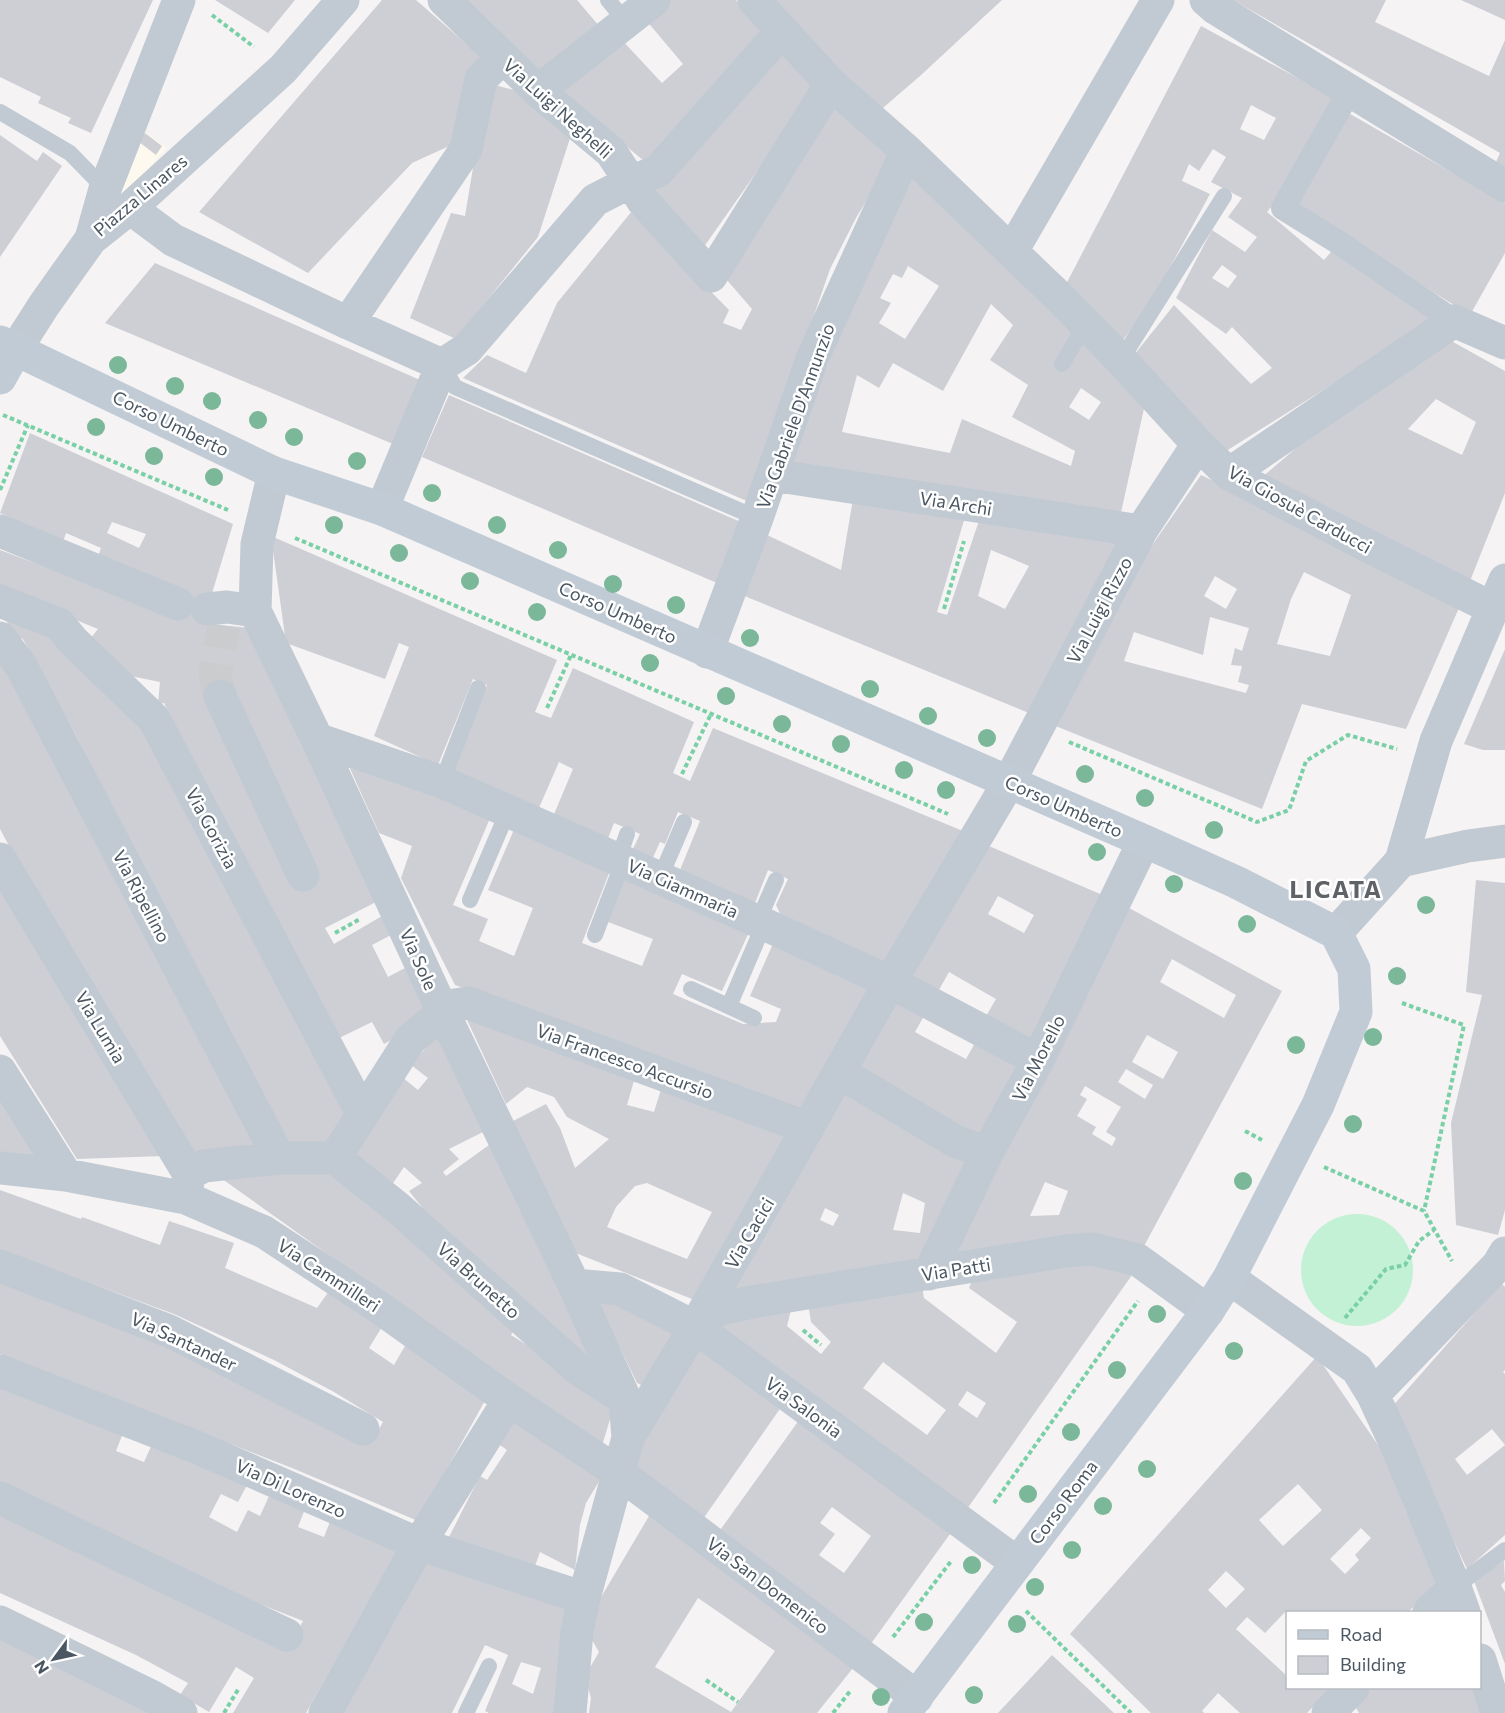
<svg xmlns="http://www.w3.org/2000/svg" width="1505" height="1713" font-family="Commissioner,sans-serif">
<style>
.commercial{fill:#fdf9ef}
.green{fill:#c3f1d5}
.building{fill:#cdcfd5;fill-rule:evenodd}
.lines{fill:none;stroke-linecap:round;stroke-linejoin:round}
.minor-tunnel{stroke:#caccce;stroke-width:33;stroke-dasharray:33 16;stroke-linecap:butt}
.path{stroke:#7ad0a6;stroke-width:4;stroke-dasharray:4.5 3;stroke-linecap:butt}
.service{stroke:#c1cad2;stroke-width:16}
.pedestrian{stroke:#c1cad2;stroke-width:24}
.minor{stroke:#c1cad2;stroke-width:33}
.secondary{stroke:#c1cbd6;stroke-width:33}
.tree{fill:#7bb799}
.labels{text-anchor:middle;dominant-baseline:central;stroke-width:5;stroke-linejoin:round;paint-order:stroke}
.street-label{font-size:18px;fill:#4a5661;stroke:#fff}
.district-label{font-size:24px;font-weight:bold;letter-spacing:1.5px;fill:#5f6368;stroke:#fff}
</style>
<rect width="100%" height="100%" fill="#f5f3f3"/>
<path class="commercial" d="M143,130L167,148L123,196L113,189Z"/>
<path class="green" d="M1301 1270a56 56 0 1 1 112 0a56 56 0 1 1-112 0Z"/>
<path class="building" d="M0,0H153L91,133L68,123L71,118L38,103L41,97L0,77Z
M215,0H295L268,33Z
M382,0H416L487,62L458,142L412,163L308,273L199,212Z
M462,0H577L600,27L539,75Z
M670,0H736L766,33L650,166L554,86L620,38L662,83L683,64L645,19Z
M772,0H1002L920,76L877,113Z
M1233,0H1386L1375,22L1489,76L1505,40V176L1493,169L1500,153Z
M1461,0H1505V20Z
M1201,26L1335,98L1287,187L1267,212L1324,260L1337,245L1439,317L1223,453L1134,355L1174,305L1251,384L1272,368L1232,327L1226,334L1176,298L1212,230L1245,252L1257,237L1228,217L1242,198L1211,182L1226,157L1213,149L1199,171L1189,164L1182,181L1210,194L1146,311L1122,341L1064,288ZM1251,105L1276,118L1264,140L1240,129ZM1222,265L1237,276L1228,288L1212,278Z
M783,46L820,82L701,251L649,196Z
M487,83L521,92L573,129L538,237L456,339L410,318L451,213L465,216Z
M828,99L893,158L857,216L830,269L749,502L463,378L487,355L526,373L557,303L632,211L729,310L723,323L741,330L752,309L726,279Z
M1345,111L1505,203V253L1470,315L1348,239L1295,201Z
M145,133L162,146L156,155L139,142Z
M0,135L37,161L43,152L62,166L0,257Z
M909,169L1147,395L1120,517L785,466ZM908,266L939,286L905,339L879,323L891,303L880,298L893,274L902,278ZM991,304L1013,325L990,360L1028,385L1012,417L1075,451L1071,466L962,419L950,453L842,432L857,375L879,388L893,363L943,391ZM1081,388L1101,402L1089,420L1069,407Z
M155,263L420,380L393,444L105,323Z
M1446,338L1505,371V493L1468,586L1260,479L1324,424ZM1436,399L1476,422L1462,455L1408,429Z
M449,395L743,523L717,583L422,457Z
M30,433L233,524L203,623L249,628L376,902L325,928L334,944L382,916L391,935L372,945L388,977L405,968L425,1009L400,1035L384,1044L372,1022L335,1040L164,703L158,704L160,682L116,673L87,643L98,629L0,589V550L168,613L97,559L101,548L66,533L63,542L0,513ZM112,522L146,534L139,548L107,533Z
M1201,475L1462,601L1406,729L1302,704L1262,809L1053,725L1128,580ZM1304,572L1351,595L1330,656L1277,644L1291,599ZM1215,576L1237,589L1226,609L1204,596ZM1210,617L1249,628L1242,651L1235,648L1231,665L1242,666L1238,682L1249,685L1246,693L1124,661L1134,632L1203,655Z
M854,493L967,510L937,612L947,615L982,512L1123,536L1029,713L742,595L767,535L841,570ZM991,550L1029,566L1005,609L978,596Z
M271,536L557,660L535,712L551,718L573,668L694,722L673,773L686,779L690,781L713,728L963,831L886,965L782,918L776,905L788,879L768,870L753,908L678,875L700,821L678,812L665,844L660,842L651,862L631,853L640,834L631,830L614,823L607,841L552,819L573,769L559,762L538,810L452,773L487,685L473,679L438,765L374,736L409,647L399,643L385,679L286,643Z
M3,616L44,628L137,713L349,1122L329,1152H289L202,987L76,735L24,641L22,638L19,641Z
M1505,649V750H1483L1464,744Z
M0,657L262,1153L197,1159L38,901L0,829Z
M348,764L491,816L453,905L488,919L479,941L514,956L533,908L488,890L516,825L611,868L582,943L642,966L653,939L608,922L626,875L750,930L722,991L682,974L673,994L743,1024L776,1022L781,1009L750,996L775,939L876,986L804,1111L455,985L401,878L412,846L379,833Z
M982,843L1107,897L1034,1045L985,1018L996,999L949,972L935,997L902,979ZM998,896L1034,915L1024,933L988,914Z
M1476,880L1505,883V1210L1498,1235L1456,1225L1451,1123L1482,995L1466,992Z
M0,885L163,1156L77,1159L0,1036Z
M1129,908L1282,991L1144,1246L947,1260ZM1172,959L1236,995L1224,1018L1160,982ZM1147,1035L1178,1052L1163,1079L1132,1062ZM1126,1069L1153,1085L1145,1099L1118,1082ZM1085,1086L1121,1107L1106,1132L1116,1138L1112,1146L1092,1134L1096,1127L1077,1116L1087,1099L1080,1095ZM1045,1182L1068,1191L1059,1215L1030,1216Z
M897,990L929,1007L915,1032L922,1036L966,1059L980,1034L1028,1061L983,1141L852,1070Z
M463,1011L637,1070L627,1105L654,1112L663,1083L792,1131L697,1301L573,1252L513,1121L546,1104L560,1128L575,1168L609,1139L567,1117L554,1097L527,1087L506,1104ZM647,1183L712,1212L687,1259L607,1227L616,1207L635,1186Z
M437,1035L483,1132L449,1149L459,1159L443,1172L446,1176L489,1145L590,1353L583,1363L429,1216L409,1191L422,1183L404,1167L391,1186L349,1157L402,1077L418,1090L428,1078L411,1065Z
M844,1090L972,1157L924,1268L726,1297ZM903,1193L925,1203L920,1233L893,1230ZM825,1208L839,1215L833,1226L820,1220Z
M0,1091L42,1157L0,1155Z
M319,1164L518,1323L511,1335L546,1357L614,1406L601,1449L211,1171Z
M0,1190L81,1219L82,1217L160,1245L169,1221L234,1243L225,1268L317,1308L334,1284L385,1322L369,1348L394,1365L409,1339L487,1397L418,1521L292,1468L0,1354V1275L163,1344L258,1391L371,1443L383,1422L334,1392L274,1360L174,1314L0,1250Z
M1071,1257L1132,1275L967,1509L712,1324L792,1306L787,1326L821,1354L831,1342L811,1322L808,1304L921,1282L924,1298L996,1353L1017,1322L969,1288L974,1276ZM883,1362L946,1410L927,1435L863,1388ZM967,1391L986,1403L977,1418L958,1405Z
M1501,1283L1505,1287V1370L1503,1372L1505,1374V1535L1467,1569L1391,1408ZM1492,1429L1505,1445L1467,1475L1455,1459Z
M611,1295L681,1335L648,1388L637,1383L599,1304Z
M698,1346L784,1403L703,1519L630,1467Z
M1317,1356L1382,1451L1406,1512L1441,1581L1408,1612H1287V1614L1285,1612L1265,1633L1247,1617L1236,1629L1287,1676V1688H1331L1307,1713H1240L1218,1693L1202,1711L1204,1713H1151L1070,1634ZM1298,1484L1322,1510L1283,1546L1259,1520ZM1361,1528L1371,1538L1355,1555L1359,1560L1345,1574L1330,1559ZM1226,1571L1245,1589L1226,1608L1208,1590Z
M0,1381L125,1428L116,1451L144,1462L154,1440L248,1483L238,1502L221,1494L209,1517L237,1532L248,1510L260,1516L270,1494L305,1509L298,1527L324,1537L333,1514L401,1544L306,1713H233L254,1678L236,1667L209,1712L180,1695L188,1683L136,1655L0,1593V1510L289,1648L303,1621L237,1595L0,1485Z
M513,1413L603,1475L586,1503L580,1525L575,1570L540,1552L534,1569L449,1537L480,1476L487,1480L507,1450L497,1443Z
M802,1416L955,1527L870,1645L718,1533ZM832,1507L871,1536L844,1573L819,1555L835,1534L820,1523Z
M652,1511L857,1663L817,1713H589L591,1698L585,1676L599,1652L584,1626ZM698,1598L775,1651L731,1712L655,1667Z
M431,1552L573,1607L557,1713H489L485,1711L508,1655L485,1645L452,1713H342L401,1610ZM521,1662L541,1668L533,1694L512,1684Z
M1504,1561L1505,1581L1501,1585L1505,1592V1664L1474,1581Z
M0,1633L151,1713H0Z
M1052,1655L1114,1713H998Z
M1370,1688H1474L1482,1713H1359L1354,1704Z"/>
<g class="lines">
<path class="minor-tunnel" d="M220,696L215,676L224,626"/>
<path class="path" d="M212,15L254,47
M3,415L228,510
M0,490L28,425
M295,538L948,814
M944,609L964,541
M547,708L571,655
M1069,742L1257,822L1289,810L1306,761L1348,735L1397,749
M682,774L711,714
M335,933L360,919
M1402,1003L1464,1025L1424,1211
M1245,1131L1262,1140
M1324,1167L1424,1211L1452,1261
M1345,1318L1386,1269L1405,1265L1419,1241L1434,1230
M803,1330L821,1345
M994,1503L1138,1301
M1026,1611L1131,1713
M893,1637L952,1560
M706,1680L738,1702
M224,1713L239,1688
M833,1713L851,1690"/>
<path class="service" d="M608,0L626,22
M0,112L70,153L107,191
M1121,360L1224,196
M1062,364L1086,324
M442,365L455,387L757,518
M442,782L478,688
M618,860L627,834
M660,878L684,822
M470,900L508,811
M758,921L776,880
M595,935L623,862
M691,989L754,1018
M729,1006L764,924
M1455,1587L1505,1550
M466,1713L489,1666"/>
<path class="pedestrian" d="M1350,90L1283,208L1341,244L1454,321"/>
<path class="minor" d="M444,0L538,91L611,152L643,201L711,276L831,84
M754,0L831,84L907,151L1058,296L1121,360L1198,444L1229,474L1368,546L1494,609
M1206,0L1215,8L1505,186
M538,91L654,0
M130,208L173,240L348,323L442,365
M91,239L105,189L179,0
M1012,251L1158,0
M348,323L466,149L481,79L502,58
M16,349L44,305L91,239L130,208L283,69L343,0
M442,365L467,349L595,200L630,182L658,171L782,31
M274,473L257,544L255,611L317,739L443,1012L574,1285L625,1399L628,1438
M1229,474L1454,321L1505,343
M772,475L1141,531
M382,509L442,365
M0,531L178,604
M0,601L59,624L74,642L154,719L362,1113
M207,609L227,607L255,611
M0,638L21,666L279,1158
M707,652L757,518L812,359L907,151
M220,696L303,875
M317,739L442,782L764,924L890,982L1038,1060
M0,859L189,1174L186,1196
M1401,861L1468,846L1505,841
M1336,933L1401,861L1436,741L1505,580
M0,1071L66,1175
M839,1072L955,1141L987,1153
M335,1158L398,1208L578,1369L625,1399
M0,1168L66,1175L186,1198L264,1232L380,1308L509,1400L619,1473L917,1697
M189,1174L204,1166L279,1158H335L410,1040L443,1012L454,1005L468,1003L808,1128
M0,1266L169,1331L363,1429
M929,1274L987,1153L1038,1060L1144,841
M1229,1278L1357,1369L1373,1395L1397,1447L1455,1587L1464,1612
M574,1285L620,1289L695,1327L1017,1563
M695,1327L719,1309L752,1302L1066,1251L1092,1249L1138,1260L1208,1311
M0,1371L196,1447L419,1544L584,1598
M1373,1395L1498,1265L1505,1253
M0,1498L287,1635
M1429,1612L1455,1587
M0,1622L149,1695L181,1713
M1480,1660L1497,1713
M325,1713L419,1544L509,1400
M570,1713L577,1631L584,1598L628,1438L695,1327L890,982L1009,782L1141,531L1198,444
M1328,1713L1353,1688"/>
<path class="secondary" d="M0,342L274,473L382,509L1144,841L1236,882L1336,933L1354,969L1356,1012L1318,1105L1229,1278L1208,1311L904,1713
M0,378L16,349"/>
</g>
<g class="tree">
<circle cx="118" cy="365" r="9"/>
<circle cx="175" cy="386" r="9"/>
<circle cx="212" cy="401" r="9"/>
<circle cx="258" cy="420" r="9"/>
<circle cx="96" cy="427" r="9"/>
<circle cx="294" cy="437" r="9"/>
<circle cx="154" cy="456" r="9"/>
<circle cx="357" cy="461" r="9"/>
<circle cx="214" cy="477" r="9"/>
<circle cx="432" cy="493" r="9"/>
<circle cx="334" cy="525" r="9"/>
<circle cx="497" cy="525" r="9"/>
<circle cx="558" cy="550" r="9"/>
<circle cx="399" cy="553" r="9"/>
<circle cx="470" cy="581" r="9"/>
<circle cx="613" cy="584" r="9"/>
<circle cx="676" cy="605" r="9"/>
<circle cx="537" cy="612" r="9"/>
<circle cx="750" cy="638" r="9"/>
<circle cx="650" cy="663" r="9"/>
<circle cx="870" cy="689" r="9"/>
<circle cx="726" cy="696" r="9"/>
<circle cx="928" cy="716" r="9"/>
<circle cx="782" cy="724" r="9"/>
<circle cx="987" cy="738" r="9"/>
<circle cx="841" cy="744" r="9"/>
<circle cx="904" cy="770" r="9"/>
<circle cx="1085" cy="774" r="9"/>
<circle cx="946" cy="790" r="9"/>
<circle cx="1145" cy="798" r="9"/>
<circle cx="1214" cy="830" r="9"/>
<circle cx="1097" cy="852" r="9"/>
<circle cx="1174" cy="884" r="9"/>
<circle cx="1426" cy="905" r="9"/>
<circle cx="1247" cy="924" r="9"/>
<circle cx="1397" cy="976" r="9"/>
<circle cx="1373" cy="1037" r="9"/>
<circle cx="1296" cy="1045" r="9"/>
<circle cx="1353" cy="1124" r="9"/>
<circle cx="1243" cy="1181" r="9"/>
<circle cx="1157" cy="1314" r="9"/>
<circle cx="1234" cy="1351" r="9"/>
<circle cx="1117" cy="1370" r="9"/>
<circle cx="1071" cy="1432" r="9"/>
<circle cx="1147" cy="1469" r="9"/>
<circle cx="1028" cy="1494" r="9"/>
<circle cx="1103" cy="1506" r="9"/>
<circle cx="1072" cy="1550" r="9"/>
<circle cx="972" cy="1565" r="9"/>
<circle cx="1035" cy="1587" r="9"/>
<circle cx="924" cy="1622" r="9"/>
<circle cx="1017" cy="1624" r="9"/>
<circle cx="974" cy="1695" r="9"/>
<circle cx="881" cy="1697" r="9"/>
</g>
<g class="labels">
<g class="street-label">
<text transform="translate(558 108) rotate(42)">Via Luigi Neghelli</text>
<text transform="translate(140 195) rotate(-40)">Piazza Linares</text>
<text transform="translate(795 416) rotate(-70)">Via Gabriele D'Annunzio</text>
<text transform="translate(171 423) rotate(26)">Corso Umberto</text>
<text transform="translate(956 503) rotate(9)">Via Archi</text>
<text transform="translate(1300 509) rotate(29)">Via Giosuè Carducci</text>
<text transform="translate(1099 610) rotate(-62)">Via Luigi Rizzo</text>
<text transform="translate(618 612) rotate(24)">Corso Umberto</text>
<text transform="translate(1064 806) rotate(24)">Corso Umberto</text>
<text transform="translate(212 828) rotate(62)">Via Gorizia</text>
<text transform="translate(683 888) rotate(24)">Via Giammaria</text>
<text transform="translate(142 896) rotate(62)">Via Ripellino</text>
<text transform="translate(419 959) rotate(66)">Via Sole</text>
<text transform="translate(101 1027) rotate(59)">Via Lumia</text>
<text transform="translate(1038 1058) rotate(-63)">Via Morello</text>
<text transform="translate(625 1061) rotate(20)">Via Francesco Accursio</text>
<text transform="translate(749 1233) rotate(-60)">Via Cacici</text>
<text transform="translate(956 1269) rotate(-9)">Via Patti</text>
<text transform="translate(329 1275) rotate(33)">Via Cammilleri</text>
<text transform="translate(479 1280) rotate(42)">Via Brunetto</text>
<text transform="translate(184 1341) rotate(25)">Via Santander</text>
<text transform="translate(804 1407) rotate(36)">Via Salonia</text>
<text transform="translate(291 1488) rotate(24)">Via Di Lorenzo</text>
<text transform="translate(1063 1502) rotate(-53)">Corso Roma</text>
<text transform="translate(768 1585) rotate(37)">Via San Domenico</text>
</g>
<g class="district-label">
<text x="1336" y="888">LICATA</text>
</g>
</g>
<rect x="1286" y="1611" width="195" height="78" fill="#ffffff" stroke="#b7bbc0" stroke-width="1.5"/>
<rect x="1298" y="1630" width="30" height="9" fill="#c1cbd6" stroke="#b7bbc0" stroke-width="1.5"/>
<text x="1340" y="1641" font-size="18" fill="#4a5661">Road</text>
<rect x="1298" y="1656" width="30" height="18" fill="#cdcfd5" stroke="#b7bbc0" stroke-width="1.5"/>
<text x="1340" y="1671" font-size="18" fill="#4a5661">Building</text>
<g transform="translate(54 1659) rotate(237)" stroke="#ffffff" stroke-width="4.5" paint-order="stroke">
<path d="M0-4.5L10 22L0 15L-10 22Z" fill="#4a5661"/>
<text y="-9" font-size="16" font-weight="bold" text-anchor="middle" fill="#4a5661">N</text>
</g>
</svg>
